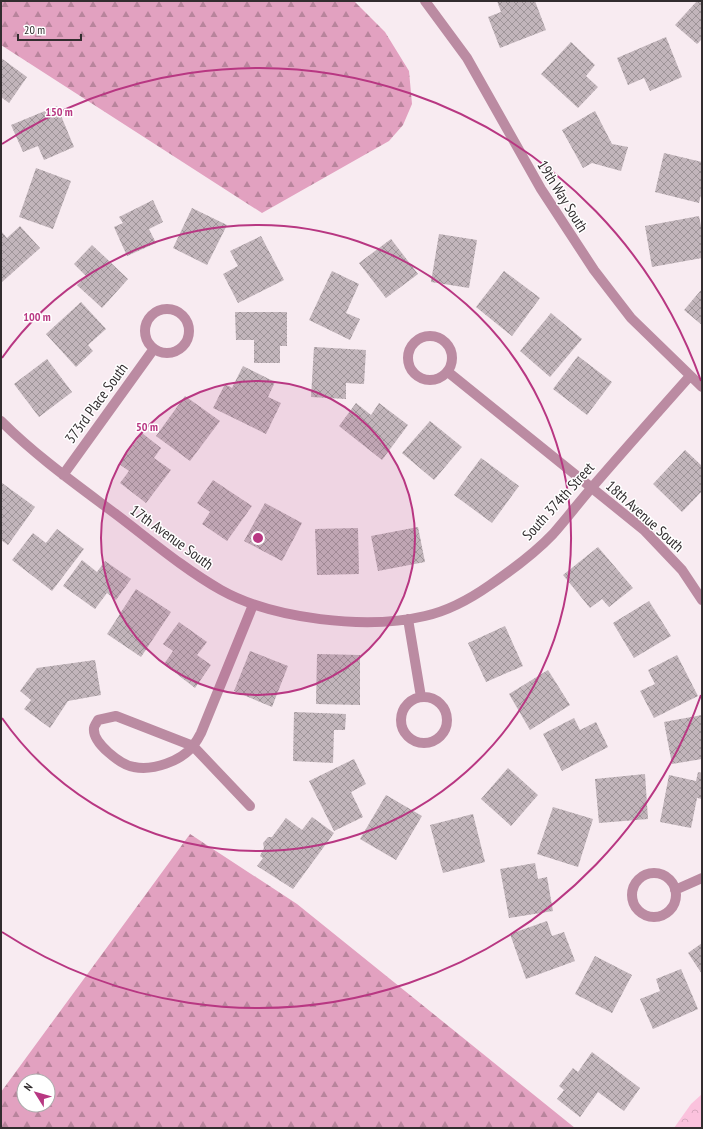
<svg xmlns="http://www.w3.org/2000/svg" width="703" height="1129" font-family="'PT Sans Narrow',sans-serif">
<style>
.forest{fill:url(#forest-firs);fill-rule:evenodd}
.park{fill:url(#park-crowns)}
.building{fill:url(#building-cross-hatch)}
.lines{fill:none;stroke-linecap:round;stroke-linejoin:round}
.service{stroke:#bb8ba2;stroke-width:10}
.minor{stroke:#bb8ba2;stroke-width:10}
.ring{fill:none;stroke:#b83782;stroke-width:2}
.labels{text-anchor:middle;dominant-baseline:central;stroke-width:3;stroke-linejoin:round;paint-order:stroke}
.street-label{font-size:15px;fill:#322d2f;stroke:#fff}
.centre{fill:#b83782;stroke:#fff;stroke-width:2}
.ring-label{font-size:12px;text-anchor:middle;font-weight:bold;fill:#b83782;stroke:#fff;stroke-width:3;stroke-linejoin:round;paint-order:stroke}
</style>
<defs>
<pattern id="forest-firs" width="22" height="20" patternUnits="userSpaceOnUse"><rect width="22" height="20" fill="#e2a1c0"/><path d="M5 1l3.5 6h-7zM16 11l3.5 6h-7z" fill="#b8849c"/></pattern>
<pattern id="park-crowns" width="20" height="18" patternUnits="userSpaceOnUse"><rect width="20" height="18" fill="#fbc2dd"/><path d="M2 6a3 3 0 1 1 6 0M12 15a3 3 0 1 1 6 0" fill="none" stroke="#d8a7be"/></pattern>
<pattern id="building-cross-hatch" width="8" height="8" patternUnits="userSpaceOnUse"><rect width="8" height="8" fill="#c2b5bb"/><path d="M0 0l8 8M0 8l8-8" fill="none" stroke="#9e9498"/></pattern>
</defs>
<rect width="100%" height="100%" fill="#f8ebf1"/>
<path class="forest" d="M1,1H354L385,32L409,71L412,104L403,125L389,141L262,213L1,45Z
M190,834L297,904L575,1128H1V1092ZM24,1081H48V1105H24Z"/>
<path class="park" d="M702,1094V1128H674L691,1104Z"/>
<path class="building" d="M497,1H535L546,30L500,48L488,17L501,12Z
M697,1H702V39L697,44L675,25Z
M666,37L682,77L650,91L644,78L628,85L617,58Z
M571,42L595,65L586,76L598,87L578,108L541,74Z
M1,58L27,77L9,103L1,97Z
M57,106L74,147L44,160L38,146L23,152L11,125Z
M595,111L612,144L628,147L621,171L592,163L583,168L562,130Z
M664,153L702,162V190L699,203L655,192Z
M36,168L71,181L53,229L19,217Z
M153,200L163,222L149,229L156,243L127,256L114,227L123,223L119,217Z
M192,208L227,225L207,265L173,248Z
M699,216L702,231V258L652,267L645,226Z
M20,226L40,248L1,283V231L7,238Z
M439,234L477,240L469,288L431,282Z
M261,236L284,280L238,303L223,274L238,266L230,251Z
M391,239L418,274L386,298L359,263Z
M92,245L128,279L102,308L77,285L86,276L74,264Z
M332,271L359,284L346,313L360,319L350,340L309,320Z
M504,271L540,298L512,336L476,307Z
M702,289V325L684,310Z
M81,302L106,329L88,345L93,351L76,367L46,334Z
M235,312H287V346H280V363H254V340H236Z
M551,313L582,339L550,377L520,351Z
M314,347L366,350L364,384L346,383V399L311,397Z
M578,356L612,382L587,415L553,389Z
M47,359L72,392L39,417L14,384Z
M243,366L275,382L268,397L281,403L266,434L213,408L225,384L232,388Z
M185,396L220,421L190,461L156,436Z
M356,403L371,415L379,403L408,425L382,460L339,426Z
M430,421L462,447L434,480L402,453Z
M142,433L161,448L154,458L171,470L146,503L120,483L129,471L119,464Z
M685,450L702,466V491L682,512L653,484Z
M481,458L519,486L492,523L454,495Z
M213,480L252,506L227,541L202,524L210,512L197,503Z
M2,483L35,507L8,545L1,540Z
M265,503L302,523L282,561L244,541Z
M418,527L425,562L378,571L371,536Z
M358,528L359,574L317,575L315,529Z
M57,529L84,549L52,591L12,560L33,533L46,543Z
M598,547L633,588L609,607L602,599L590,608L563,575Z
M82,560L97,572L105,561L131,579L116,600L107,593L95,609L63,586Z
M136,589L171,612L141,657L107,634Z
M649,601L671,636L634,658L613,623Z
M179,622L207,642L197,655L211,665L195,688L164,664L173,651L163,644Z
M505,626L523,666L486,682L468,643Z
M250,651L288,666L272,707L234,691Z
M317,654L360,655V705L316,704Z
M677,655L698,696L654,718L640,691L655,684L648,670Z
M95,660L101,695L68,701L50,728L24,709L31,700L20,691L37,668Z
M548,670L570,705L530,730L509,694Z
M294,712L346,714L345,730H334L333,763L293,761Z
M702,715V759L672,764L664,722Z
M574,718L580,730L596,722L608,747L562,771L543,734Z
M354,759L366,784L351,792L363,817L334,831L309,781Z
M508,768L538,795L511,826L481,799Z
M698,772L702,773V799L697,798L691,828L660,822L669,775L696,781Z
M645,774L648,819L599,823L595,779Z
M386,795L422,816L396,860L360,839Z
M553,807L593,819L578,867L537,854Z
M473,814L485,862L443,873L430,825Z
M312,817L334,833L293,889L257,866L263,858L260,856L264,848L263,843L268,837H272L286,818L302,830Z
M535,863L538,879L547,877L553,911L509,918L500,869Z
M547,921L552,936L564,932L575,961L526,979L510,934Z
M702,943V974L688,953Z
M595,956L632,975L612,1013L575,994Z
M681,969L698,1009L653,1029L640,999L660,991L656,979Z
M592,1052L640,1088L624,1111L598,1092L580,1117L557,1099L564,1090L559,1086L573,1068L578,1072Z"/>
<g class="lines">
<path class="service" d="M250,806L193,746L116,716L98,720C97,722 94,726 94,728C92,743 121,765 134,767C153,771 181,761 193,746C196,742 199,737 201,733L253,605"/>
<path class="minor" d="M425,1L467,58L541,189L594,270L631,318L702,387
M145 331a22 22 0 1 1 44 0a22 22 0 1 1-44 0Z
M408 358a22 22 0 1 1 44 0a22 22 0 1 1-44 0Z
M448,372L644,530L682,570L702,600
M1,421C36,456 77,485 117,515C150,540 184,569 221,590C273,619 366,630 425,616C448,611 470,599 490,585C512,570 535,553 553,534C567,518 580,501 594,485C626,448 658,412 690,376
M63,475L153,350
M408,619L421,697
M401 720a23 23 0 1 1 46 0a23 23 0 1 1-46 0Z
M632 895a22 22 0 1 1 44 0a22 22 0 1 1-44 0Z
M675,890L702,878"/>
</g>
<circle cx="258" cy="538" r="157" fill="#b83782" fill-opacity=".12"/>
<g class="ring">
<circle cx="258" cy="538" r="157"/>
<path d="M2 358A313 313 0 1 1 2 718"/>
<path d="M701 695A470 470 0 0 1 2 932M2 144A470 470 0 0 1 701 381"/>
</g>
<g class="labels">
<g class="street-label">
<text transform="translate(563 196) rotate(58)">19th Way South</text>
<text transform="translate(96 403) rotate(-54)">373rd Place South</text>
<text transform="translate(558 501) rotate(-48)">South 374th Street</text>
<text transform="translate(645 516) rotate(42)">18th Avenue South</text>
<text transform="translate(172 537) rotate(36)">17th Avenue South</text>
</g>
</g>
<circle cx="258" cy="538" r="6" class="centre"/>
<g class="ring-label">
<text x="59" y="116">150 m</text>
<text x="37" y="321">100 m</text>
<text x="147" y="431">50 m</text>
</g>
<rect width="703" height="1129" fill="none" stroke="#322d2f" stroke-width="4"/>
<g transform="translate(36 1093) rotate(307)"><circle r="19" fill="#ffffff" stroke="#adabac"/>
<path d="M0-3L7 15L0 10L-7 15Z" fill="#b83782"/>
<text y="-6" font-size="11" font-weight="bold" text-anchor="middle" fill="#322d2f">N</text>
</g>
<path d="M18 34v6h63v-6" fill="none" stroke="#322d2f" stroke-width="2"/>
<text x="24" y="34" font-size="12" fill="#322d2f" stroke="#ffffff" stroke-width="3" paint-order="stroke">20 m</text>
</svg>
